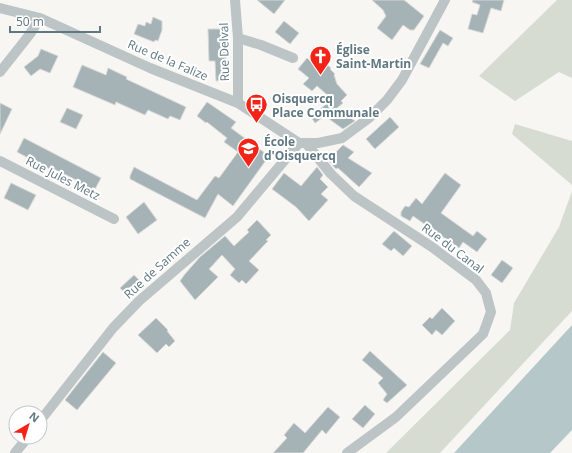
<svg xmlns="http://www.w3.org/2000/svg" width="572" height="453" font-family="'Open Sans',sans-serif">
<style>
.green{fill:#d7dcd2}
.water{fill:#b5c7c9}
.building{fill:#a5b2b6;stroke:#d8d8d6}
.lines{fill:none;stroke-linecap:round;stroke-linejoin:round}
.minor{stroke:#bcc4c6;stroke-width:10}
.labels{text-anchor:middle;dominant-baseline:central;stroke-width:4;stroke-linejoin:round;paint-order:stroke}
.poi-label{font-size:12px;font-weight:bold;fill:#5f7881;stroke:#fff;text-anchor:start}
.street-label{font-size:12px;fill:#5f7881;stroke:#fff}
</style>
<rect width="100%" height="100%" fill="#f7f6f3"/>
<path class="green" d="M557,0H572V78L559,72L515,101L479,76Z
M515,124L572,141V185L512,134Z
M572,191V311L440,453H386L510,330L514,303L559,227Z"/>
<path class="water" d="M572,325V430L550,453H454Z"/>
<path class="building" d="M257,0H285L274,14Z
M372,0H404L424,16L414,30H410L403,25L392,40L377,28L386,16L383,10Z
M473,0H504L501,11L491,8L483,33L468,29L472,14L477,15L480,5L472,2Z
M153,17L162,21V30L158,41L155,40L154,42L134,34L138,24L145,26L146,22L151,24Z
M284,21L299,33L290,44L275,32Z
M208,29H222V38H227L226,80L216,81L215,61H209Z
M440,30L453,38L448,46L443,43L429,68L420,64Z
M41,49L58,56L50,73L40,69L31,76L24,67L38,56Z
M307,58L317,67L322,61L331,68L330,69L335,74L334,75L337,84L347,95L341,101L343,103L337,108L355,121L343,129L325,116L315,123L311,117L332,99L317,86L312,91L303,84L309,78L298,69Z
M82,65L106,75L108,68L127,77L126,79L186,107L180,120L170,116L168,119L148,110L145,115L116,102L115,105L73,87Z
M207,102L236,122L231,128L269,156L233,206L218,194L205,218L130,179V176L134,167L197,200L215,176L219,178L238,152L224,142L227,138L207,122L206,123L197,116Z
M0,103L12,109L0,134Z
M67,108L83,115L76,129L60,122Z
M390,117L399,127L375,149L366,139Z
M24,138L101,178L94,191L77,183L78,181L54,169L53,171L17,152Z
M343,145L354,152L348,158L372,173L359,187L338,168L336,169L328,160Z
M317,167L323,175L320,179L328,187L321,194L328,200L309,221L296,207L272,189L284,173L301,186Z
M445,173L461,185L441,213L473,236L477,231L487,239L477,252L463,242L459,248L413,216L410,221L401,216V212L405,206L409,207L416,198L422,204Z
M11,183L36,195L28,210L4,198Z
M144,202L157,220L138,234L126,217Z
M257,220L271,235L266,240L268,241L249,261L259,270L246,284L242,280L239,283L230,275L235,269L222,255L209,269L218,277L195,300L180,281L185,274L200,257L225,236L234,246L249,232L247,230Z
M394,231L412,246L403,256L394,248L391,251L382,244Z
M502,260L513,268L502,283L491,275Z
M134,275L142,283L128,297L120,288Z
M442,308L455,321L442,335L436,330L432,335L422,325L430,317L432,319Z
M156,318L168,330L167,331L175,341L169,347L166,344L157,353L138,335Z
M370,351L407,385L387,403L383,400L387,394L378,383L383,378L362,360Z
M103,352L116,363L77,410L65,400Z
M365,405L375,414L363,428L352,419Z
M328,407L340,417L326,434L322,430L303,453H273L287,438L284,435L294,423L305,433Z"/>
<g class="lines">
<path class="minor" d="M235,0L238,38V103
M0,8L40,18L150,68L238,103L299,143H318L342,138L369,118L387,100L402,80L445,0
M238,38L261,45L293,58
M0,72L30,34L40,18
M306,143L331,174L354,196L432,247L476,280L486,293L491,312L483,334L396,417L347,453
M0,161L114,219
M40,421L113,328L139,301L237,217L299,143
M15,453L28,437"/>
</g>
<defs>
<symbol id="church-pin" viewBox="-11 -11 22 30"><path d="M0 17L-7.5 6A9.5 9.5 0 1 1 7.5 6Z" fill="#f32317" stroke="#fff"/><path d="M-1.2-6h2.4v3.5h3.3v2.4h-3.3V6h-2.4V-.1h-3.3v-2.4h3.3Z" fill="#fff"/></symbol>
<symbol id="bus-pin" viewBox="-11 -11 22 30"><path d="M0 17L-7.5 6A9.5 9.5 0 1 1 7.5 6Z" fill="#f32317" stroke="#fff"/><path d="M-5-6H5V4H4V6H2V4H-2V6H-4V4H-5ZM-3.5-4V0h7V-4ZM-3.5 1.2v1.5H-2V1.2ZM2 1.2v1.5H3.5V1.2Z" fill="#fff"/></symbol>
<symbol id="school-pin" viewBox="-11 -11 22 30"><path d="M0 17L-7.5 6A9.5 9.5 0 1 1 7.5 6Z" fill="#f32317" stroke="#fff"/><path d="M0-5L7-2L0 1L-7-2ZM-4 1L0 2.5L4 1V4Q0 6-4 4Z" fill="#fff"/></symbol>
</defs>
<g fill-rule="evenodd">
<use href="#church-pin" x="308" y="44" width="25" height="34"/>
<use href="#bus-pin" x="244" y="92" width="25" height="34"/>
<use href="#school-pin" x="236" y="136" width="25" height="34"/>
</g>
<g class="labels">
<g class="poi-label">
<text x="336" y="49">Église<tspan x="336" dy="14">Saint-Martin</tspan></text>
<text x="272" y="98">Oisquercq<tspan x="272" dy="14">Place Communale</tspan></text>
<text x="264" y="141">École<tspan x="264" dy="14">d'Oisquercq</tspan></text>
</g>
<g class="street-label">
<text transform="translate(224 52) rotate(-91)">Rue Delval</text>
<text transform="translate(168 60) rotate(23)">Rue de la Falize</text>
<text transform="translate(63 178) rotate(27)">Rue Jules Metz</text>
<text transform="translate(453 248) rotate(37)">Rue du Canal</text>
<text transform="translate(157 268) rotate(-42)">Rue de Samme</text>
</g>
</g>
<g transform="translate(28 425) rotate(38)"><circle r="19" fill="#ffffff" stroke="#bfc9cd"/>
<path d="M0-3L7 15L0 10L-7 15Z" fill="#f32317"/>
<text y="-6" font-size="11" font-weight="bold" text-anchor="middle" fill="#5f7881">N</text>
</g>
<path d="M10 26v6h90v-6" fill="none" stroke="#5f7881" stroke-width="2"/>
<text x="16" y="26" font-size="12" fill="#5f7881" stroke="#ffffff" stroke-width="3" paint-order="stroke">50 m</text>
</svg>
